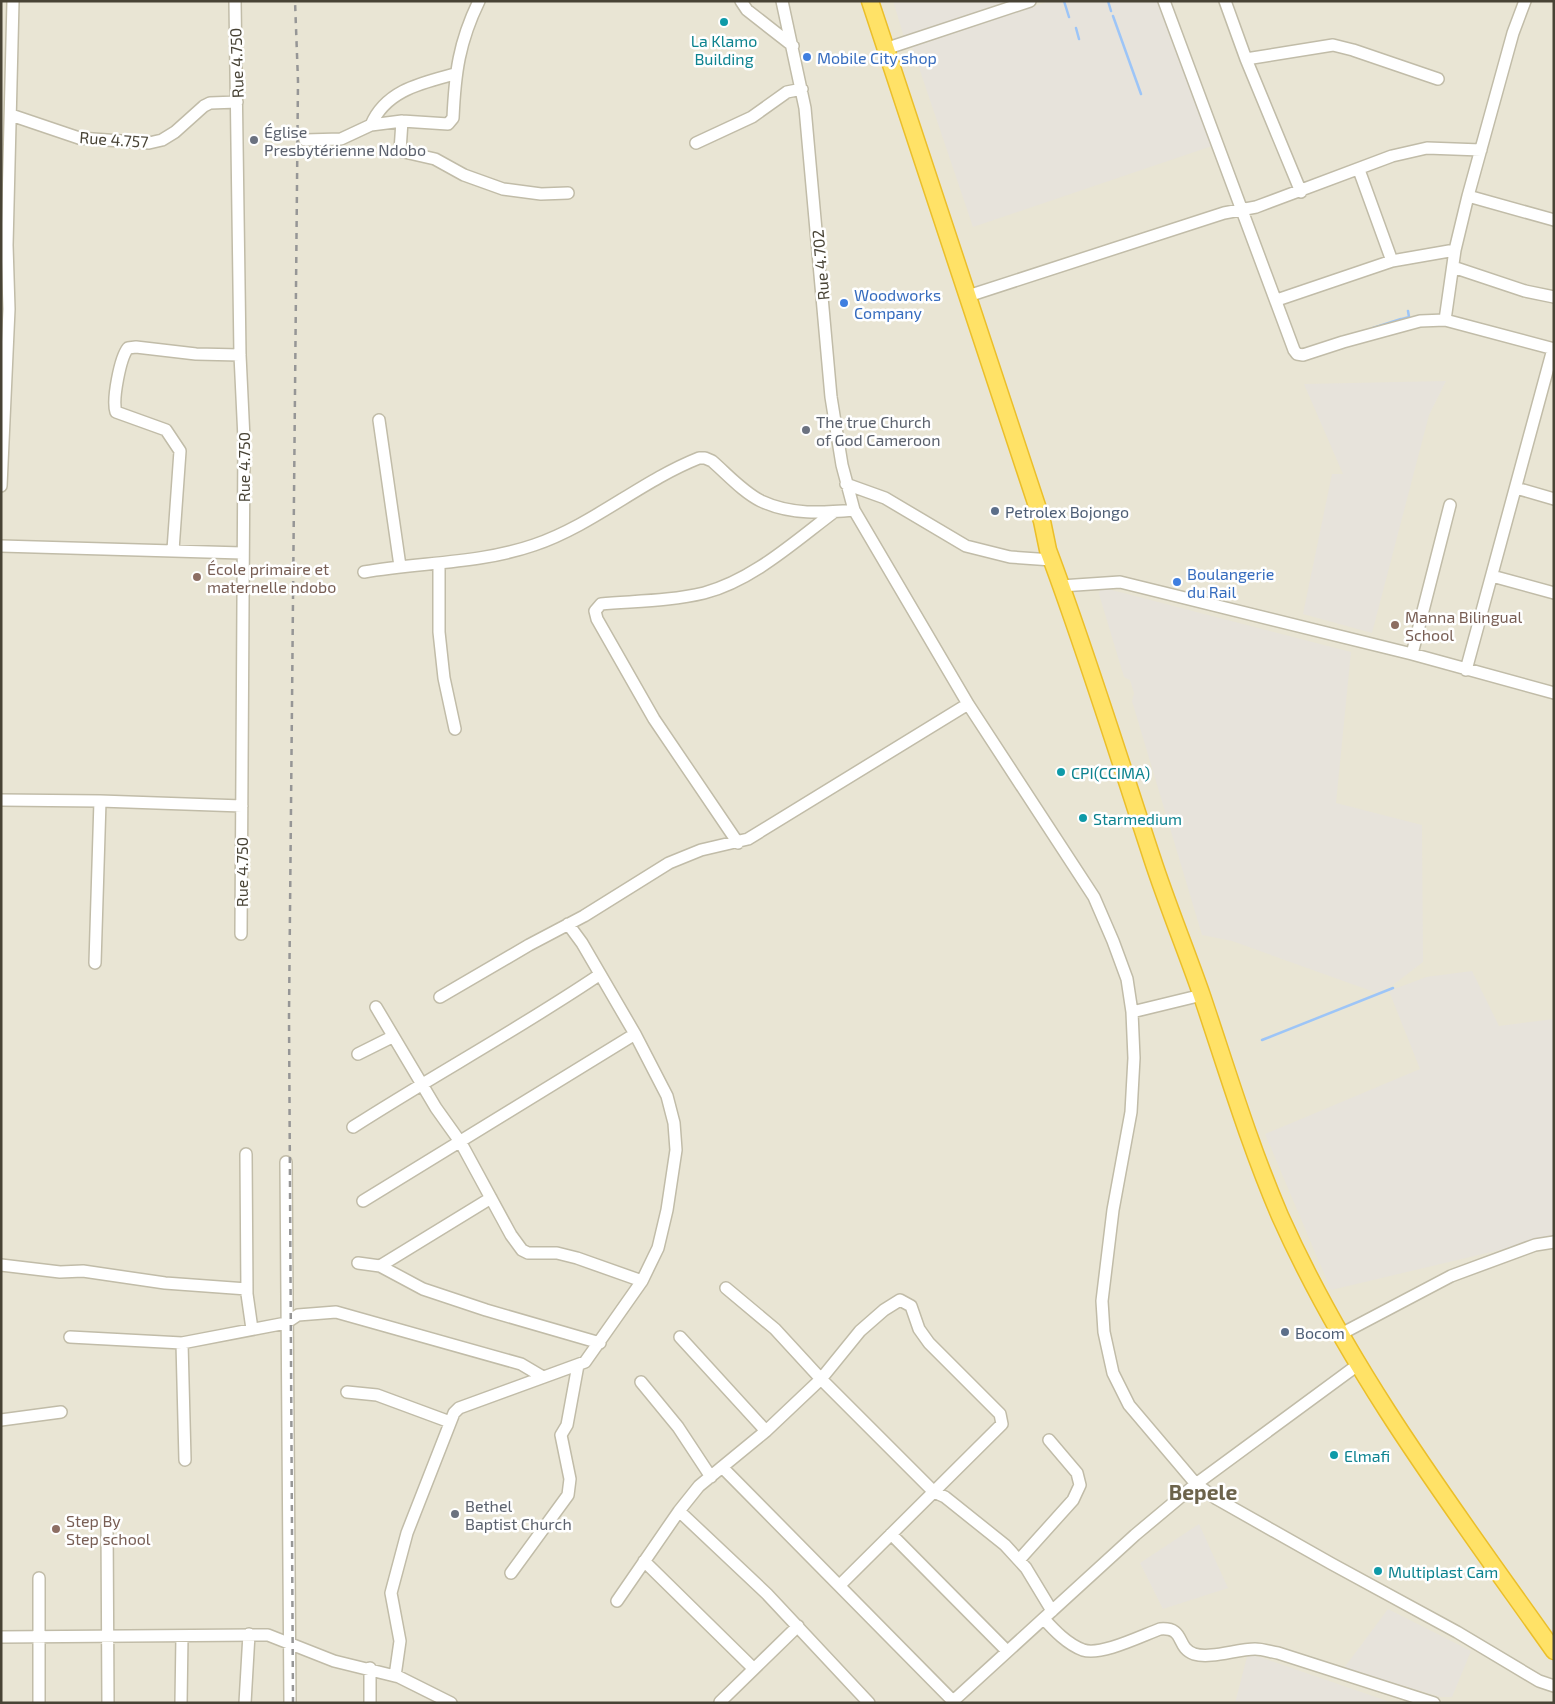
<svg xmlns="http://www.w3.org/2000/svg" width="1555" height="1704" font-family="'Exo 2',sans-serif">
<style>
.residential{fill:#e9e5d4}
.industrial{fill:#e7e3db}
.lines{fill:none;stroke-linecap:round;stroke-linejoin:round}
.stream{stroke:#9dc5f7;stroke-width:2.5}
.minor-casing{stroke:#c1bca8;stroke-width:14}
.highway-casing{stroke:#ebbf2a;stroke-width:19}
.minor{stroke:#fff;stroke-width:11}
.highway{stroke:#ffe267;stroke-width:16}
.rail{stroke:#969696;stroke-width:2.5;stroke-dasharray:6 6;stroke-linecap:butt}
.culture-dot{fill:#0f9aa8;stroke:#fff;stroke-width:2}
.shop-dot{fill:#3f7fe0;stroke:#fff;stroke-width:2}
.worship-dot{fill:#6b7280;stroke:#fff;stroke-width:2}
.service-dot{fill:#5c6f8a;stroke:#fff;stroke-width:2}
.education-dot{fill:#8d6e63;stroke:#fff;stroke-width:2}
.labels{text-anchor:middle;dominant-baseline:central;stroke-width:5;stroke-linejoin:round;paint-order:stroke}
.culture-label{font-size:16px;fill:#0d838f;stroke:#fff;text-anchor:start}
.shop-label{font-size:16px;fill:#366cbe;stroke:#fff;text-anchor:start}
.street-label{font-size:16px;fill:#484335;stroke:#fff}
.worship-label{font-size:16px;fill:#5b616d;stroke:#fff;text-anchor:start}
.service-label{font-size:16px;fill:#4e5e75;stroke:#fff;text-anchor:start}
.education-label{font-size:16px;fill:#785e54;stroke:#fff;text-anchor:start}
.district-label{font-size:21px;font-weight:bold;fill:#6c634b;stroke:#fff}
</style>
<rect width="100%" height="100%" fill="#f5f2e6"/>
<path class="residential" d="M1,1H1554V1703H1Z"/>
<path class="industrial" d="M893,1H1002L1003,6L904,37Z
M1050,1H1159L1212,146L973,227L912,47Z
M1446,381L1429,415L1372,633L1303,614L1332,474H1343L1304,384Z
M1104,588L1351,652L1336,803L1422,825L1423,962L1393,985L1377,993L1232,941L1202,935L1132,701L1134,693L1130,680L1124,677L1099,594L1100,590Z
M1472,971L1499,1026L1554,1019V1237L1331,1290L1265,1134L1420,1069L1389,991L1426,977Z
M1199,1524L1228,1588L1163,1609L1140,1563Z
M1388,1609L1471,1651L1452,1697H1441L1344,1668Z
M1248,1653L1393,1703H1235Z"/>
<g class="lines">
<path class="stream" d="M1064,1L1069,17
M1108,1L1111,11
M1113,16L1141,94
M1076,28L1079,39
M1402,319L1409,317L1408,311
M1373,328L1401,319
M1262,1040L1393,988"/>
<defs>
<path id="minor" d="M235,1L240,355L244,439L241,934
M741,1L747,10L793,46
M782,1L805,108L831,397L842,465L854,510L968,704L1094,897L1113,941L1127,979L1132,1012L1134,1058L1131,1112L1113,1210L1102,1301L1104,1332L1113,1373L1129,1405L1196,1484L1217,1499L1332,1564L1457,1632L1539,1681L1554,1686
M1164,1L1294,350L1297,354L1303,355L1343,342L1420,321L1445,320L1554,349
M1225,1L1246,59L1301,192
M885,49L1030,1
M1246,59L1333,45L1353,50L1438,79
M11,115L79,138L149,143L162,140L175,132L204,106L210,103L237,102
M402,121L400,151L435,159L464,175L503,189L541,194L568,193
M371,125C386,90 422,83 455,74
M305,140L341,139L371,125L402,121L448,124L453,118C455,73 459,42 479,1
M696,143L752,117L787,92L802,89
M1359,170L1392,261
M1468,196L1554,220
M1453,267L1525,291L1554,297
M968,296L1224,213L1256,207L1392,156L1427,148L1481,150
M1277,300L1392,261L1455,250
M1445,320L1455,250L1468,196L1513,33L1525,1
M379,420L400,566
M846,484L885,498L966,546L1010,557L1052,560
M1,486L9,309L7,245L13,1
M1516,488L1554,499
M1,546L242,553
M173,550L180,451L166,430L116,412C112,400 120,358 128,348L136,347L196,354L240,355
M439,565V632L444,678L455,729
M364,572C420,562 479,564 534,545C593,525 641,481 699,458H705L712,461C727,474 743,492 761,501C791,515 822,513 854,510
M1492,576L1554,593
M1061,586L1120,582L1412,654L1554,693
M1412,654L1450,505
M1466,670L1553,349
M1,800L100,801L95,963
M100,801L242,806
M738,843L654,719L597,619L595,611L601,604C635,601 671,601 704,593C753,580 794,542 834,512
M440,997L529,945L584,916L669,863L701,850L748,839L968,704
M376,1007L436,1108L461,1143L511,1235L522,1250L528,1253H557L577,1258L642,1281
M1132,1012L1202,995
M358,1054L392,1037
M353,1127C434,1075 519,1029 599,975
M246,1154L247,1294L252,1329
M286,1162L290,1703
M363,1201L635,1034
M358,1263L380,1266L491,1198
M1,1265L60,1272L83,1271L165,1283L247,1289
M380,1266L423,1289L486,1310L600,1343
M726,1288L775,1329L821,1379L934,1492L945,1497L1005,1545L1026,1568L1052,1611
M1341,1334L1451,1276L1535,1245L1554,1242
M70,1337L182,1343L286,1323L298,1315L336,1312L521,1364L543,1377
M680,1337L766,1431
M182,1343L185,1460
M641,1382L678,1427L711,1477
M347,1392L377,1395L450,1422
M1,1420L61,1412
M722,1467L953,1701
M679,1511L767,1594L869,1703
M107,1523L108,1703
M891,1534L1007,1651
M1019,1560L1073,1500L1080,1485L1077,1473L1049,1440
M644,1561L754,1669
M511,1573L568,1495L570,1479L561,1435L567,1425L578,1365
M39,1578V1703
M617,1601L679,1511L699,1486L766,1431L821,1379L860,1331L884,1310L900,1300L911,1306L919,1329L929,1343L1000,1414L1002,1424L840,1585
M1044,1619C1054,1630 1067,1644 1083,1650C1101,1656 1141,1636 1160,1629C1186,1627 1175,1647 1194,1654C1211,1659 1237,1649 1255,1649C1263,1649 1271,1652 1278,1653L1434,1703
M1,1637L268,1635L334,1661L399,1677L451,1703
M370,1668V1703
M395,1676L400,1641L391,1593L407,1533L454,1413L459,1408L585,1362L642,1281L658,1248L667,1210L676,1150L674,1123L667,1096L635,1034L582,943L568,924
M720,1702L798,1626
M181,1703L182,1636
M245,1703L249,1634
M951,1703L1135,1535L1196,1484L1359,1364"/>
<path id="highway" d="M870,1L1042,521L1048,550C1086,651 1118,755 1152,858C1167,904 1186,950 1202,996C1227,1070 1249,1144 1280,1216C1350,1373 1455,1511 1554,1651"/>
</defs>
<use href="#minor" class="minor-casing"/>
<use href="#highway" class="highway-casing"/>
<use href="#minor" class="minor"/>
<use href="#highway" class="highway"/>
<path class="rail" d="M293,1703L289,1015L298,81L295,1"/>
</g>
<g class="culture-dot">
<circle cx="724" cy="22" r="5"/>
<circle cx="1061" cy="772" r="5"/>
<circle cx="1083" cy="818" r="5"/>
<circle cx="1334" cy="1455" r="5"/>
<circle cx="1378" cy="1571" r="5"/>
</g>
<g class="shop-dot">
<circle cx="807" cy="57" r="5"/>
<circle cx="844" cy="303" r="5"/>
<circle cx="1177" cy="582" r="5"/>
</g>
<g class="worship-dot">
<circle cx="254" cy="140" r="5"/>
<circle cx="806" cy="430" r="5"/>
<circle cx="455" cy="1514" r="5"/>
</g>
<g class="service-dot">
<circle cx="995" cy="511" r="5"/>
<circle cx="1285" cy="1332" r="5"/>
</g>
<g class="education-dot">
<circle cx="197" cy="577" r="5"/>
<circle cx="1395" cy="625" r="5"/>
<circle cx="56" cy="1529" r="5"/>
</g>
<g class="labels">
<g class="culture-label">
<text x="724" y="40" text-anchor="middle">La Klamo<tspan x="724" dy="18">Building</tspan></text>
<text x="1071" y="772">CPI(CCIMA)</text>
<text x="1093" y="818">Starmedium</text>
<text x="1344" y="1455">Elmafi</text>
<text x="1388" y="1571">Multiplast Cam</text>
</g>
<g class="shop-label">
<text x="817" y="57">Mobile City shop</text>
<text x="854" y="294">Woodworks<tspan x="854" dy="18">Company</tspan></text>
<text x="1187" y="573">Boulangerie<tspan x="1187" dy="18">du Rail</tspan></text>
</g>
<g class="street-label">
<text transform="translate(236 63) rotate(-92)">Rue 4.750</text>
<text transform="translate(114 139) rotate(4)">Rue 4.757</text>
<text transform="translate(820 265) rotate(-95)">Rue 4.702</text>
<text transform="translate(243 467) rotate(-90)">Rue 4.750</text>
<text transform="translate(241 872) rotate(-90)">Rue 4.750</text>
</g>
<g class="worship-label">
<text x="264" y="131">Église<tspan x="264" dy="18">Presbytérienne Ndobo</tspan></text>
<text x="816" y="421">The true Church<tspan x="816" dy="18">of God Cameroon</tspan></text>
<text x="465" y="1505">Bethel<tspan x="465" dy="18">Baptist Church</tspan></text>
</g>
<g class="service-label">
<text x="1005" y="511">Petrolex Bojongo</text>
<text x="1295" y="1332">Bocom</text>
</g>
<g class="education-label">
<text x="207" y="568">École primaire et<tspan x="207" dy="18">maternelle ndobo</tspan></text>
<text x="1405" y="616">Manna Bilingual<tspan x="1405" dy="18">School</tspan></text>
<text x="66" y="1520">Step By<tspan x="66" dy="18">Step school</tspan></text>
</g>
<g class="district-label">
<text x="1203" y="1491">Bepele</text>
</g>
</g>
<rect width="1555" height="1704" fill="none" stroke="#484335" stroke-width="5"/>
</svg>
